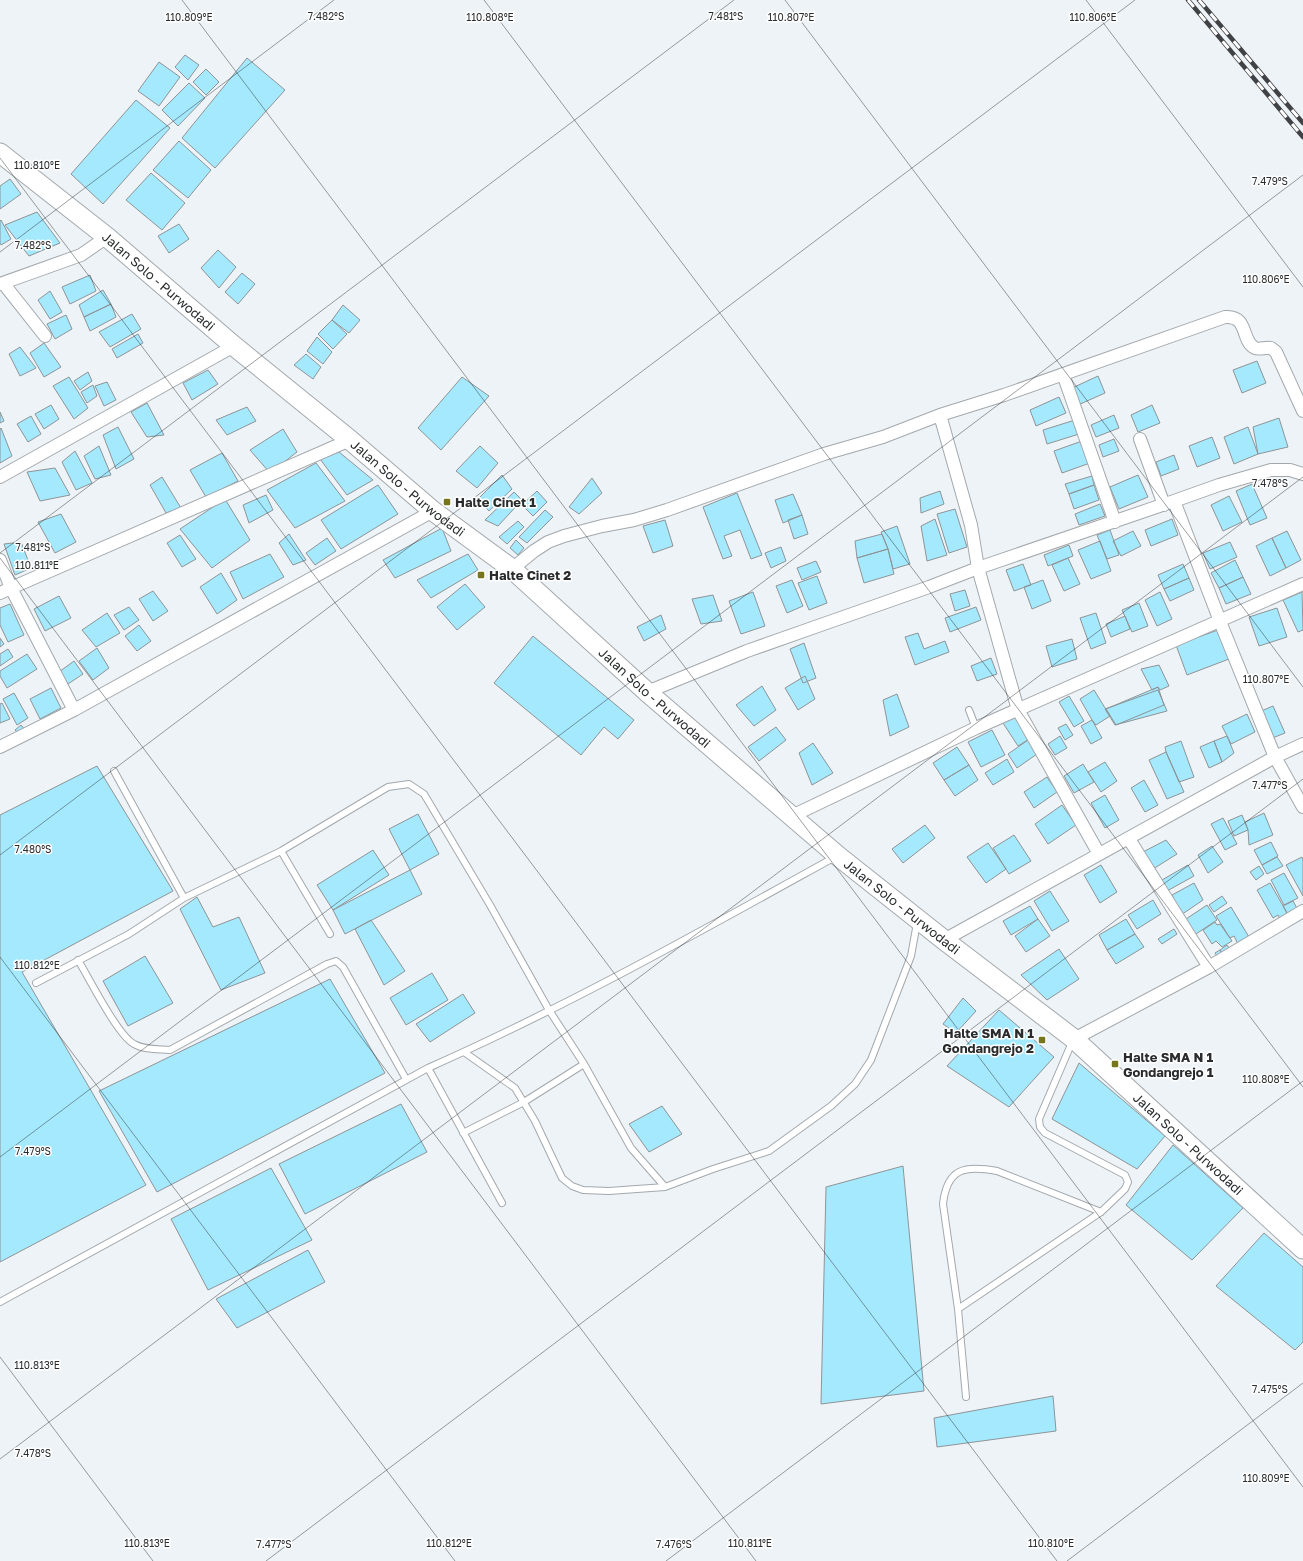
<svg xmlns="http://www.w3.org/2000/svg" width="1303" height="1561" font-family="'Golos Text',sans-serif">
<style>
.building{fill:#a4e9fe;stroke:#8e9496}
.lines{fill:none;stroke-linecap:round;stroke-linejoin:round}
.service-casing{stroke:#a3a8ac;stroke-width:8}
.minor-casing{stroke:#a3a8ac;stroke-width:14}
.primary-casing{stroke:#a3a8ac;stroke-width:21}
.service{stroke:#fff;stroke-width:6}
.minor{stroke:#fff;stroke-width:12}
.primary{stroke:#fff;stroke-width:19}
.rail-casing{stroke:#404245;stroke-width:4.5}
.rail{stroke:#fff;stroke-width:3;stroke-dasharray:9;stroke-linecap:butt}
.ticks{fill:none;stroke:#292b2d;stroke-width:1;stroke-opacity:0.45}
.poi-dot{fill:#76761c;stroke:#fff;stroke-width:1.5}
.labels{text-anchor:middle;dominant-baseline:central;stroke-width:3;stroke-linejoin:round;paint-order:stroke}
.street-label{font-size:13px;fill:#292b2d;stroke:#fff}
.poi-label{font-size:13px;font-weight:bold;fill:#292b2d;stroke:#fff;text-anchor:start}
.ticks-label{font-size:10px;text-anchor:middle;fill:#292b2d;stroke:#fff;stroke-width:3;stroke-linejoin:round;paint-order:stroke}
</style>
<rect width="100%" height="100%" fill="#eef3f7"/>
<path class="building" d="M185,55L199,65L188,80L175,67Z
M247,58L285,90L215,168L182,138Z
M159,62L180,77L159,106L138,91Z
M206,69L219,82L206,95L193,82Z
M189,83L205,98L178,126L162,110Z
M136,100L170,128L103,204L71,174Z
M179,141L211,170L188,198L153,170Z
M151,173L185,203L162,230L126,200Z
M10,179L21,194L0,209V186Z
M37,212L60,243L29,256L5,225Z
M1,220L11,239L1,245L0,243V221Z
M179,224L189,239L169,253L158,236Z
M218,250L236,267L219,288L201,268Z
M242,273L255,284L238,304L225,292Z
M90,275L96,291L70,304L62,287Z
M103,290L111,304L84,317L79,305Z
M50,291L62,312L50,319L38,300Z
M111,304L116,317L90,331L84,317Z
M343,305L360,320L349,333L332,320Z
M132,314L141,329L110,347L99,332Z
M66,315L72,329L55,339L47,324Z
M332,320L347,334L333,349L318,334Z
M138,334L143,343L117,358L112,349Z
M317,337L332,352L323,364L307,351Z
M44,343L61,367L44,377L30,353Z
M20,347L36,368L20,376L9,354Z
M306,354L321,367L313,379L294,365Z
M1257,361L1266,383L1242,393L1233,370Z
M208,370L218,384L192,400L183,383Z
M88,372L92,381L80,390L74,381Z
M1098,376L1105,393L1078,405L1070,389Z
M69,377L88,408L74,419L53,386Z
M462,377L489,396L441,450L418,428Z
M107,382L116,400L104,406L95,386Z
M93,385L97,396L87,403L81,392Z
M1059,397L1066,413L1036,426L1030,410Z
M147,403L164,435L147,437L131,412Z
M51,405L59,419L44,429L35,414Z
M1152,405L1160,423L1138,432L1131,415Z
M247,407L256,421L227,435L216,420Z
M0,412L4,421L0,423Z
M1114,415L1119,428L1096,437L1091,425Z
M31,416L41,434L28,442L17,424Z
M1279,418L1288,447L1258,454L1253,427Z
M1075,420L1079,434L1047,444L1043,430Z
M118,427L134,459L116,469L103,435Z
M1248,427L1258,454L1234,464L1224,437Z
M1,428L12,456L0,463V429Z
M283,429L297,452L270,473L250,450Z
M1212,437L1220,458L1197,467L1189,446Z
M1114,439L1119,451L1103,457L1099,445Z
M1082,441L1090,463L1062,473L1054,451Z
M99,446L111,475L95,479L84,456Z
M480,446L498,463L477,488L456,471Z
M75,451L92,483L76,490L62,462Z
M339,452L373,480L347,495L320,459Z
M222,453L238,481L206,497L190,470Z
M1174,455L1179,469L1161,476L1156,462Z
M316,463L345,501L295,528L267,490Z
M55,468L70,495L40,501L27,472Z
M502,475L512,489L489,511L478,499Z
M1138,475L1148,497L1119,509L1110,487Z
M1092,476L1094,485L1069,494L1065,484Z
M162,477L181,508L166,513L150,485Z
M592,478L602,493L579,514L569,507Z
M1252,484L1267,518L1250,525L1236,491Z
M378,485L398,514L341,549L321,520Z
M1094,485L1099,500L1074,509L1069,494Z
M537,491L547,502L533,516L522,505Z
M940,491L944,504L921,513L920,498Z
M514,492L522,500L498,526L485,520Z
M737,493L762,555L751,559L740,530L724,536L732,556L723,559L703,507Z
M793,494L802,515L783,523L775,500Z
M266,495L273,510L249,523L243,505Z
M1229,496L1242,522L1223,531L1211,505Z
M225,499L250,540L212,568L180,529Z
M1100,504L1105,516L1079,525L1075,514Z
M955,509L967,547L949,553L937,514Z
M545,510L553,517L527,543L519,537Z
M61,514L76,542L55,553L38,522Z
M802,515L808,534L794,539L788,520Z
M935,519L947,555L927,561L921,526Z
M1172,519L1178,535L1151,546L1145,530Z
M665,520L673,546L653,553L643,526Z
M518,521L524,527L507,544L499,537Z
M897,526L910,564L893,569L888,549L881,532Z
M442,528L451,551L395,578L383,560Z
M1110,530L1119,555L1107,559L1097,535Z
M1133,531L1141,546L1121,556L1113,541Z
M1287,531L1301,560L1286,568L1272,538Z
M289,534L306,560L293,565L279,543Z
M882,534L888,549L857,558L855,541Z
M180,535L196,559L182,567L167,543Z
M327,538L336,551L315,565L306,553Z
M1272,538L1286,568L1270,576L1256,546Z
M516,540L524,548L518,555L510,548Z
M1100,541L1111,571L1091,579L1078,550Z
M21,542L31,568L15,575L4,544Z
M1230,542L1237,557L1210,569L1203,553Z
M1069,545L1073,556L1048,566L1044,555Z
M781,547L786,561L771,568L765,553Z
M888,549L894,574L864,583L857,558Z
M270,554L284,577L243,599L230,572Z
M468,554L478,570L431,598L417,580Z
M1068,558L1080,584L1064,591L1052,565Z
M1235,560L1243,577L1219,588L1211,573Z
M816,561L821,572L802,580L797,568Z
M1023,564L1031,585L1014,591L1006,570Z
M1183,564L1189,578L1164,589L1158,575Z
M221,573L237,600L217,614L200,587Z
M817,576L827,603L809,610L798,583Z
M1243,577L1251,594L1226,604L1219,588Z
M1189,578L1194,590L1170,601L1164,589Z
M792,580L803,606L787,613L776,586Z
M1043,580L1051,601L1032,609L1024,587Z
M465,584L485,607L457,630L437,607Z
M965,590L970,606L955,611L950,594Z
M153,591L168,611L153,621L139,599Z
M753,592L765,626L741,634L729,601Z
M1160,592L1172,619L1157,626L1145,600Z
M1302,592L1303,630L1298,632L1283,600Z
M713,595L722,621L701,624L692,599Z
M59,596L71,618L45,631L34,609Z
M1139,603L1148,626L1132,632L1122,610Z
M10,604L24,635L8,642L0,625V608Z
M129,607L139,620L124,630L114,615Z
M976,607L981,620L950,632L945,618Z
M1277,608L1287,637L1259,646L1249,617Z
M107,613L120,633L96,647L82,630Z
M1096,613L1106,643L1091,649L1080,618Z
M661,615L666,629L644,641L637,627Z
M1125,616L1130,629L1111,637L1106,624Z
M139,625L151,641L137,651L125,636Z
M1218,630L1229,659L1187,675L1176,645Z
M918,633L924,649L945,641L949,652L915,665L905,637Z
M533,636L634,720L618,739L604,727L581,755L494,683Z
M0,638L4,644L0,647Z
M1072,639L1077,659L1052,667L1046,646Z
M804,643L816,678L803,683L790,649Z
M97,648L109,668L93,680L79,661Z
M8,649L13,657L0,666V654Z
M27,654L37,669L7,688L0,676V671Z
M991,658L997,674L977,681L971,666Z
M74,661L83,674L68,684L59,672Z
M1159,665L1169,686L1160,690L1158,687L1152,690L1141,669Z
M805,676L815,699L798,710L785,688Z
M762,686L776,710L754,726L736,705Z
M1158,687L1164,705L1116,725L1106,709Z
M51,688L61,708L40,719L30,699Z
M1094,690L1110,716L1096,725L1092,720L1080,699Z
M1158,690L1167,711L1115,725L1105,709Z
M14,693L28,718L17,725L3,699Z
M897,694L909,727L890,736L883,700Z
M1069,696L1084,721L1074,727L1059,702Z
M2,703L10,719L0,723V704Z
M1273,706L1285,733L1270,739L1259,712Z
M1247,714L1255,732L1231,744L1222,726Z
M1016,715L1031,738L1018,746L1003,723Z
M1092,720L1102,738L1091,744L1081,726Z
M1066,724L1073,735L1065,740L1058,728Z
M21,725L27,732L21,735L15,730Z
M776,727L786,740L759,761L748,747Z
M992,730L1005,755L981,767L968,742Z
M1060,736L1067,748L1055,755L1048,744Z
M1227,736L1234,753L1222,762L1214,741Z
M1028,740L1037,754L1017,768L1008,754Z
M1181,741L1194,777L1179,782L1166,752L1165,747Z
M1214,741L1222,762L1209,768L1200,747Z
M813,743L833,773L812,785L799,753Z
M957,747L969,765L944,780L933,763Z
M1166,752L1184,792L1167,799L1149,760Z
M1007,759L1014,772L993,785L985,773Z
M1105,762L1117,781L1101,792L1088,772Z
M1083,764L1094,782L1074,793L1064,776Z
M969,765L978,780L955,796L944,780Z
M97,766L173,891L22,972L146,1185L0,1262V815Z
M1047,777L1057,792L1034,808L1024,792Z
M1144,780L1158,805L1145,812L1131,788Z
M1105,795L1119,820L1105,828L1091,803Z
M1062,805L1076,825L1048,844L1035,824Z
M1264,813L1273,835L1249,845L1248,830L1245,822Z
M418,814L439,854L410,870L389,829Z
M1242,815L1248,830L1234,836L1228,821Z
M1223,818L1237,844L1225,850L1211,824Z
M925,825L935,838L903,863L892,849Z
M1014,835L1031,861L1009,874L993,848Z
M1166,840L1177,854L1153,869L1143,852Z
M1271,842L1278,856L1262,865L1254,850Z
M988,843L1006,869L986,883L967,857Z
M1212,846L1223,862L1208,873L1198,855Z
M373,850L389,875L333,910L317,885Z
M1277,857L1283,866L1267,874L1262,865Z
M1302,857L1303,860V896L1286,865Z
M1101,865L1117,892L1100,903L1084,875Z
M1188,865L1194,876L1167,891L1162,880Z
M1259,866L1264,874L1256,880L1250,872Z
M410,870L422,894L345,934L333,910Z
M1284,873L1298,898L1284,905L1271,880Z
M1194,883L1203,900L1181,915L1172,895Z
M1270,883L1286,911L1287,915L1280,919L1278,915L1273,918L1257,890Z
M1050,891L1069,921L1052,931L1034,901Z
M1222,896L1227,903L1214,912L1209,905Z
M197,897L213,927L239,917L265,973L221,990L180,909Z
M1153,900L1161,914L1137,929L1128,915Z
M1293,901L1298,910L1288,915L1283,906Z
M1207,905L1217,920L1193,936L1183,921Z
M1030,906L1038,919L1011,935L1003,921Z
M1231,907L1249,937L1238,944L1234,936L1230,938L1216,916Z
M1038,919L1050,936L1026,952L1015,936Z
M1126,919L1135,934L1107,950L1099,935Z
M371,920L405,971L384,985L355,929Z
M1215,922L1217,925L1220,924L1232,941L1222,947L1216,941L1212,944L1203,930Z
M1174,929L1177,934L1162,944L1158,939Z
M1135,934L1144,947L1116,964L1107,950Z
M1227,945L1231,951L1224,956L1220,950Z
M1059,949L1079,979L1047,1000L1021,975Z
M1220,950L1224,956L1219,959L1215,953Z
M145,956L173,1003L128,1026L103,981Z
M432,973L448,1000L406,1025L390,998Z
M330,979L385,1073L157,1192L99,1091Z
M463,994L475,1013L430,1042L416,1024Z
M963,998L976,1011L956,1033L943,1024Z
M999,1010L1054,1057L1009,1107L947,1066Z
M1079,1063L1165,1136L1137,1169L1052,1119Z
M401,1104L427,1152L305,1214L279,1164Z
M662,1106L682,1134L649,1152L629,1124Z
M1173,1145L1243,1208L1192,1260L1126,1205Z
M903,1166L924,1391L821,1404L826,1187Z
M271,1168L312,1240L208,1290L171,1219Z
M1264,1233L1303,1267V1342L1295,1350L1216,1286Z
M308,1250L325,1282L237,1328L216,1299Z
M1053,1396L1056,1431L937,1447L934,1418Z"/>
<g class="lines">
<defs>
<path id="service" d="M969,710L976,728
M114,771L184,898
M281,851L330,934
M78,960C89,978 118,1036 134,1044C144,1050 158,1049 170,1050L327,964L336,961L343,967L406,1079
M36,983L129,934L184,898L281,851L388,787L409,784L424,794L490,905L549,1010L584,1064L631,1148L665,1187L713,1169L769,1151L831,1106L855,1084L871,1060L911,956L917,923
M464,1052L515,1088L535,1121L562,1178L572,1186L583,1190L609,1191L665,1187
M428,1068L502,1203
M463,1133L524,1102L584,1064
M0,1302L428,1068C568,1006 701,931 835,857
M958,1309L1101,1212L1125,1189L1128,1182L1125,1175L1045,1133L1040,1127L1039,1119L1073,1040
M966,1397L958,1309L943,1204C947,1168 965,1165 997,1171L1101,1212"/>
<path id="minor" d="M3,283L45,336
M0,284L81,255L107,237
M1063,374L1115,522
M940,415L971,525L978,568L1018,710L1099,854
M1140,439L1164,505
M0,477L234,346
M1174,501L1219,485L1271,470H1290L1303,474
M0,560L11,588L74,710
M512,569L534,551L548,542L564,536L602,526L634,520L667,510L824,454L883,437L940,415L1004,395L1225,317C1249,315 1241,342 1255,348C1259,350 1266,347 1271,348L1276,352L1303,411
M0,593L11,588L350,440
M647,692L747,651L815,627L929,587L978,568L1174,501L1223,629L1275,757L944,940
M1303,744L1275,757L1303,807
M0,747L74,710L433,511
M792,816L976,728L1303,584
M1129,839L1209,967
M1074,1039L1209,967L1303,911"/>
<g id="primary">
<path id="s1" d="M0,153L107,237L234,346L350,440L433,511L512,569L647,692L838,856L944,940L1074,1039L1303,1249"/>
</g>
</defs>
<use href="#service" class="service-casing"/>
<use href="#minor" class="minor-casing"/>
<use href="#primary" class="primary-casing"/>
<use href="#service" class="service"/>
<use href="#minor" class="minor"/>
<use href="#primary" class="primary"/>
<defs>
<path id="rail" d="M1188,0L1303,137
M1199,0L1303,123"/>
</defs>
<use href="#rail" class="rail-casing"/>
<use href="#rail" class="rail"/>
</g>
<path class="ticks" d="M182,0L1303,1487M484,0L1303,1087M785,0L1303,687M1086,0L1303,287M0,158L1057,1561M0,252L334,0M0,553L734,0M0,558L756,1561M0,855L1135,0M0,957L455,1561M0,1157L1303,175M0,1357L153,1561M0,1459L1303,477M266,1561L1303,779M666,1561L1303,1081M1067,1561L1303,1383"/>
<g class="poi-dot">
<rect x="443" y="498" width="8" height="8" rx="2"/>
<rect x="477" y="571" width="8" height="8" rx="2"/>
<rect x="1038" y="1036" width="8" height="8" rx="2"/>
<rect x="1111" y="1060" width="8" height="8" rx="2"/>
</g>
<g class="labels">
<g class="street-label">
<text stroke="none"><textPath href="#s1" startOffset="204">Jalan Solo - Purwodadi</textPath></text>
<text stroke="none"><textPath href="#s1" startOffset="528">Jalan Solo - Purwodadi</textPath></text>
<text stroke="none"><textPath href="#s1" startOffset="852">Jalan Solo - Purwodadi</textPath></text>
<text stroke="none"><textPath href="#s1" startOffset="1176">Jalan Solo - Purwodadi</textPath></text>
<text stroke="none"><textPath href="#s1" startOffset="1548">Jalan Solo - Purwodadi</textPath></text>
</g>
<g class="poi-label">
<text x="455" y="502">Halte Cinet 1</text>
<text x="489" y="575">Halte Cinet 2</text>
<text x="1034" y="1033" text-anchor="end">Halte SMA N 1<tspan x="1034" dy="15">Gondangrejo 2</tspan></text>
<text x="1123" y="1057">Halte SMA N 1<tspan x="1123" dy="15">Gondangrejo 1</tspan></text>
</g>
</g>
<g class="ticks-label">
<text x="326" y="20">7.482°S</text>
<text x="726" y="20">7.481°S</text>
<text x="490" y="21">110.808°E</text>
<text x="791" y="21">110.807°E</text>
<text x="1093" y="21">110.806°E</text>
<text x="189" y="21">110.809°E</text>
<text x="37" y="169">110.810°E</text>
<text x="1270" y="185">7.479°S</text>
<text x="33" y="249">7.482°S</text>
<text x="1266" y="283">110.806°E</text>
<text x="1270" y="487">7.478°S</text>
<text x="33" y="551">7.481°S</text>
<text x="37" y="569">110.811°E</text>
<text x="1266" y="683">110.807°E</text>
<text x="1270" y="789">7.477°S</text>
<text x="33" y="853">7.480°S</text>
<text x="37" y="969">110.812°E</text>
<text x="1266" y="1083">110.808°E</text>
<text x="33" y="1155">7.479°S</text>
<text x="37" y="1369">110.813°E</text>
<text x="1270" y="1393">7.475°S</text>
<text x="33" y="1457">7.478°S</text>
<text x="1266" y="1482">110.809°E</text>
<text x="147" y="1547">110.813°E</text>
<text x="449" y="1547">110.812°E</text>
<text x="750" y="1547">110.811°E</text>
<text x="1051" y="1547">110.810°E</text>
<text x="274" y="1548">7.477°S</text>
<text x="674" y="1548">7.476°S</text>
</g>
</svg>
